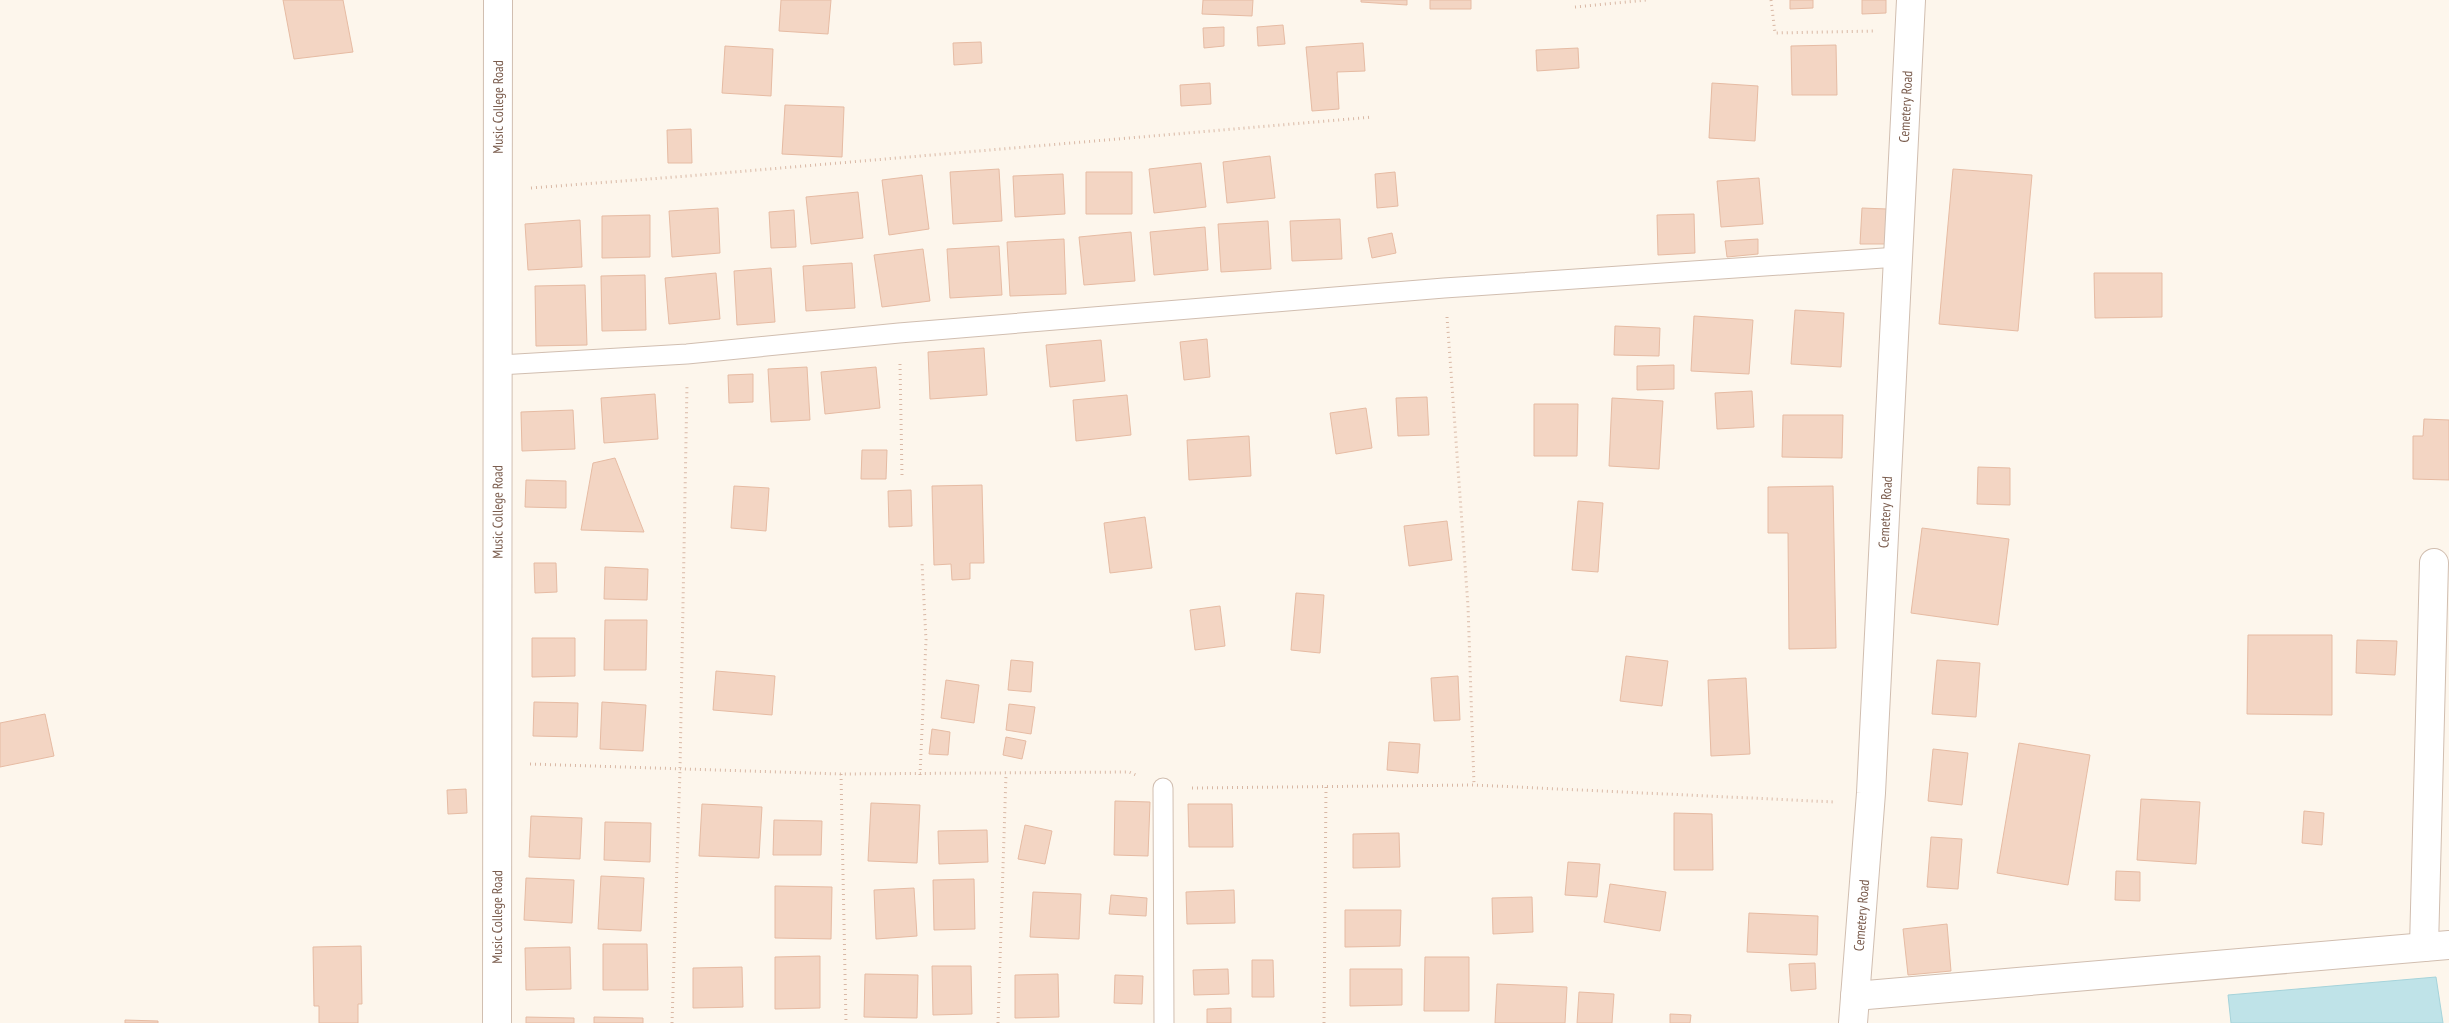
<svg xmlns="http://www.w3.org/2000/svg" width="2449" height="1023" font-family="'PT Sans Narrow',sans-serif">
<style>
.water{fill:#bfe3e8;stroke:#a5d3da}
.building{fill:#f3d5c3;stroke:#e6bba3}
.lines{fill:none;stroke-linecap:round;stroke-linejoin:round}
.service-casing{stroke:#d1beb0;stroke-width:21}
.minor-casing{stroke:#d1beb0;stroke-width:30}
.path{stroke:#d9b8a5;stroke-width:3;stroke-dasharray:1 4;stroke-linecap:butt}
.service{stroke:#fff;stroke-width:19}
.minor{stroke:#fff;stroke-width:28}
.labels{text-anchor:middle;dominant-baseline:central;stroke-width:4;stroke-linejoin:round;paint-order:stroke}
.street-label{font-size:14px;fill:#7a5c4d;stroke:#fffaf3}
</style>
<rect width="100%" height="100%" fill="#fdf6ec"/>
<path class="water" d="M2436,977L2443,1023H2231L2228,995Z"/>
<path class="building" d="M283,0H343L353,52L294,59Z
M781,0H831L828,34L779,31Z
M1203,0H1253L1252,16L1202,14Z
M1361,0H1407V5L1361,2Z
M1430,0H1471V9H1430Z
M1790,0H1813V8L1790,9Z
M1862,0H1886V13L1862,14Z
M1283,25L1285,44L1258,46L1257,27Z
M1224,27V46L1204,48L1203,28Z
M981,42L982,63L954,65L953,43Z
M1363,43L1365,71L1337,72L1339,109L1312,111L1306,47Z
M1836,45L1837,95H1792L1791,46Z
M725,46L773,49L771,96L722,93Z
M1578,48L1579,68L1537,71L1536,50Z
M1210,83L1211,104L1181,106L1180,85Z
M1712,83L1758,86L1755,141L1709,138Z
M785,105L844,107L842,157L782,154Z
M691,129L692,163H668L667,130Z
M1270,156L1275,198L1227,203L1223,162Z
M1201,163L1206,207L1154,213L1149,169Z
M999,169L1002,221L953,224L950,172Z
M1953,169L2032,175L2018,331L1939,324Z
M1086,172H1132V214H1086Z
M1395,172L1398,206L1377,208L1375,174Z
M1063,174L1065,214L1015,217L1013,176Z
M922,175L929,229L889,235L882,180Z
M1759,178L1763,224L1721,227L1717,181Z
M858,192L863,238L811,244L806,197Z
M718,208L720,253L672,257L669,211Z
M1862,208L1887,209L1886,244H1860Z
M794,210L796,247L771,248L769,212Z
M1694,214L1695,253L1658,255L1657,215Z
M650,215V257L602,258V216Z
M1340,219L1342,259L1292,261L1290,221Z
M580,220L582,267L528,270L525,224Z
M1268,221L1271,269L1221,272L1218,224Z
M1205,227L1208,270L1154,275L1150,232Z
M1131,232L1135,281L1084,285L1079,237Z
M1392,233L1396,253L1372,258L1368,238Z
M1064,239L1066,294L1010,296L1007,242Z
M1758,239V254L1727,257L1725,241Z
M999,246L1002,295L950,298L947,249Z
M923,249L930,301L882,307L874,255Z
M852,263L855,308L806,311L803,266Z
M771,268L775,322L737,325L734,271Z
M716,273L720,319L669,324L665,278Z
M2094,273H2162V317L2095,318Z
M645,275L646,330L602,331L601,276Z
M585,285L587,345L536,346L535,286Z
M1795,310L1844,313L1841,367L1791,364Z
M1694,316L1753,320L1749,374L1691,371Z
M1615,326L1660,328L1659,356L1614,355Z
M1207,339L1210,377L1184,380L1180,342Z
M1101,340L1105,381L1050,387L1046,345Z
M984,348L987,395L930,399L928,352Z
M1674,365V389L1637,390V366Z
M807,367L810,420L771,422L768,369Z
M876,367L880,408L825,414L821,372Z
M753,374V402L729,403L728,375Z
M1752,391L1754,427L1717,429L1715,393Z
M655,394L658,439L604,443L601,398Z
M1127,395L1131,435L1076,441L1073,400Z
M1427,397L1429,435L1398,436L1396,398Z
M1612,398L1663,401L1659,469L1609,466Z
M1534,404H1578L1577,456H1534Z
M1366,408L1372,448L1336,454L1330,413Z
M573,410L575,449L522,451L521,412Z
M1783,415H1843L1842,458L1782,457Z
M2424,419L2449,420V480L2413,479V436H2423Z
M1249,436L1251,476L1189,480L1187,440Z
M862,450H887L886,479H861Z
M615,458L644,532L581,530L593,463Z
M1978,467L2010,468V505L1977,504Z
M526,480L566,481V508L525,507Z
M982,485L984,563H970V579L952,580L951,564L934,565L932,486Z
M734,486L769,488L766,531L731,528Z
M1833,486L1836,648L1789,649L1788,533H1768V487Z
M911,490L912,526L889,527L888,491Z
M1578,501L1603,503L1598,572L1572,570Z
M1145,517L1152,568L1110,573L1104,523Z
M1447,521L1452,560L1409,566L1404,526Z
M1922,528L2009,539L1998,625L1911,613Z
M534,563H556L557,592L535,593Z
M605,567L648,569L647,600L604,599Z
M1296,593L1324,595L1320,653L1291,650Z
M1220,606L1225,646L1195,650L1190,610Z
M605,620H647L646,670H604Z
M2248,635H2332V715L2247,714Z
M532,638H575V676L532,677Z
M2357,640L2397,641L2395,675L2356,673Z
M1626,656L1668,661L1662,706L1620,701Z
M1011,660L1033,662L1031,692L1008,690Z
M1937,660L1980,663L1976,717L1932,714Z
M716,671L775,676L772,715L713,710Z
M1458,676L1460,720L1434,721L1431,678Z
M1746,678L1750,754L1711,756L1708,680Z
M946,680L979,685L974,723L941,718Z
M534,702L578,703L577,737L533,736Z
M602,702L646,705L643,751L600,749Z
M1009,704L1035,707L1031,734L1006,730Z
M45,714L54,756L0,767V723Z
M932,729L950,732L948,755L929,754Z
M1006,737L1026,741L1022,759L1003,755Z
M1389,742L1420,744L1418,773L1387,770Z
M2019,743L2090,755L2068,885L1997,873Z
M1933,749L1968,753L1962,805L1928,801Z
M466,789L467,813L448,814L447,790Z
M2141,799L2200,802L2196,864L2137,860Z
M1115,801L1150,802L1148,856L1114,855Z
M871,803L920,805L917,863L868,861Z
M702,804L762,807L759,858L699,856Z
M1188,804H1232L1233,847H1189Z
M2304,811L2324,813L2322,845L2302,843Z
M1674,813L1712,814L1713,870H1674Z
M531,816L582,818L580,859L529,857Z
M774,820L822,821L821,855H773Z
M605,822L651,823L650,862L604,860Z
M1025,825L1052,831L1045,864L1018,859Z
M987,830L988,862L939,864L938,831Z
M1399,833L1400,867L1353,868V834Z
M1931,837L1962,839L1958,889L1927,887Z
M1568,862L1600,864L1597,897L1565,895Z
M2116,871L2140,872V901L2115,900Z
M601,876L644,878L641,931L598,929Z
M526,878L574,880L572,923L524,920Z
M974,879L975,929L934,930L933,880Z
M1610,884L1666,892L1660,931L1604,922Z
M775,886L832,887L831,939L775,938Z
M914,888L917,936L876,939L874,890Z
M1234,890L1235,923L1187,924L1186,892Z
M1033,892L1081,894L1079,939L1030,937Z
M1111,895L1147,898L1146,916L1109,914Z
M1532,897L1533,932L1493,934L1492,898Z
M1345,910H1401L1400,946L1345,947Z
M1749,913L1818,916L1817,955L1747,952Z
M1947,924L1951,971L1908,975L1903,929Z
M603,944H647L648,990H603Z
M361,946L362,1004H358V1023H319V1006H314L313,947Z
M570,947L571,989L526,990L525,948Z
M820,956V1008L775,1009V957Z
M1425,957H1469V1011H1424Z
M1252,960H1273L1274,997H1252Z
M1815,963L1816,989L1791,991L1789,964Z
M932,966H971L972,1014L933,1015Z
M742,967L743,1007L693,1008V968Z
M1228,969L1229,994L1194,995L1193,970Z
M1350,969H1402V1005L1350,1006Z
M865,974L918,975L917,1018L864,1017Z
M1058,974L1059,1017L1015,1018V975Z
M1115,975L1143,976L1142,1004L1114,1003Z
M1497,984L1567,987L1565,1023H1495Z
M1579,992L1614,994L1612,1023H1577Z
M1231,1008V1023H1207V1009Z
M1670,1014L1691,1015L1690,1023H1670Z
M526,1017L574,1018V1023H526Z
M594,1017L643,1018V1023H594Z
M125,1020L158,1021V1023H125Z"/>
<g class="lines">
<defs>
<path id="service" d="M498,365L687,354L899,333L1444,288L1898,257
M1163,788L1164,1023"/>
<g id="minor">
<path d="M2424,947L2434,563"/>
<path d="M1855,996L2449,945"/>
<path id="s1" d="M497,1023L498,0"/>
<path id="s2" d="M1853,1023L1871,793L1911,0"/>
</g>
</defs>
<use href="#service" class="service-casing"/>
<use href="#minor" class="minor-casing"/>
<path class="path" d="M1771,0L1775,33L1876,31
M1575,7L1647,0
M531,188L688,176L1373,117
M1447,317L1468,606L1474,785
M900,364L902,476
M530,764L841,774L1129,772L1136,775
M841,774L846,1023
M920,775L926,640L922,563
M1192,788L1474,785L1835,802
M672,1023L680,770L687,384
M998,1023L1006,774
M1324,1023L1326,786"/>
<use href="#service" class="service"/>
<use href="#minor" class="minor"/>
</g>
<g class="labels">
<g class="street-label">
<text stroke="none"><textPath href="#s1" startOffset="916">Music College Road</textPath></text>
<text stroke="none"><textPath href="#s2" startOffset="918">Cemetery Road</textPath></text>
<text stroke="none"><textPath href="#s1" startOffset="511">Music College Road</textPath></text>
<text stroke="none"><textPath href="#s2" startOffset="512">Cemetery Road</textPath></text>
<text stroke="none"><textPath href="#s1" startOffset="106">Music College Road</textPath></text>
<text stroke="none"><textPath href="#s2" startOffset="108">Cemetery Road</textPath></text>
</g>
</g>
</svg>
